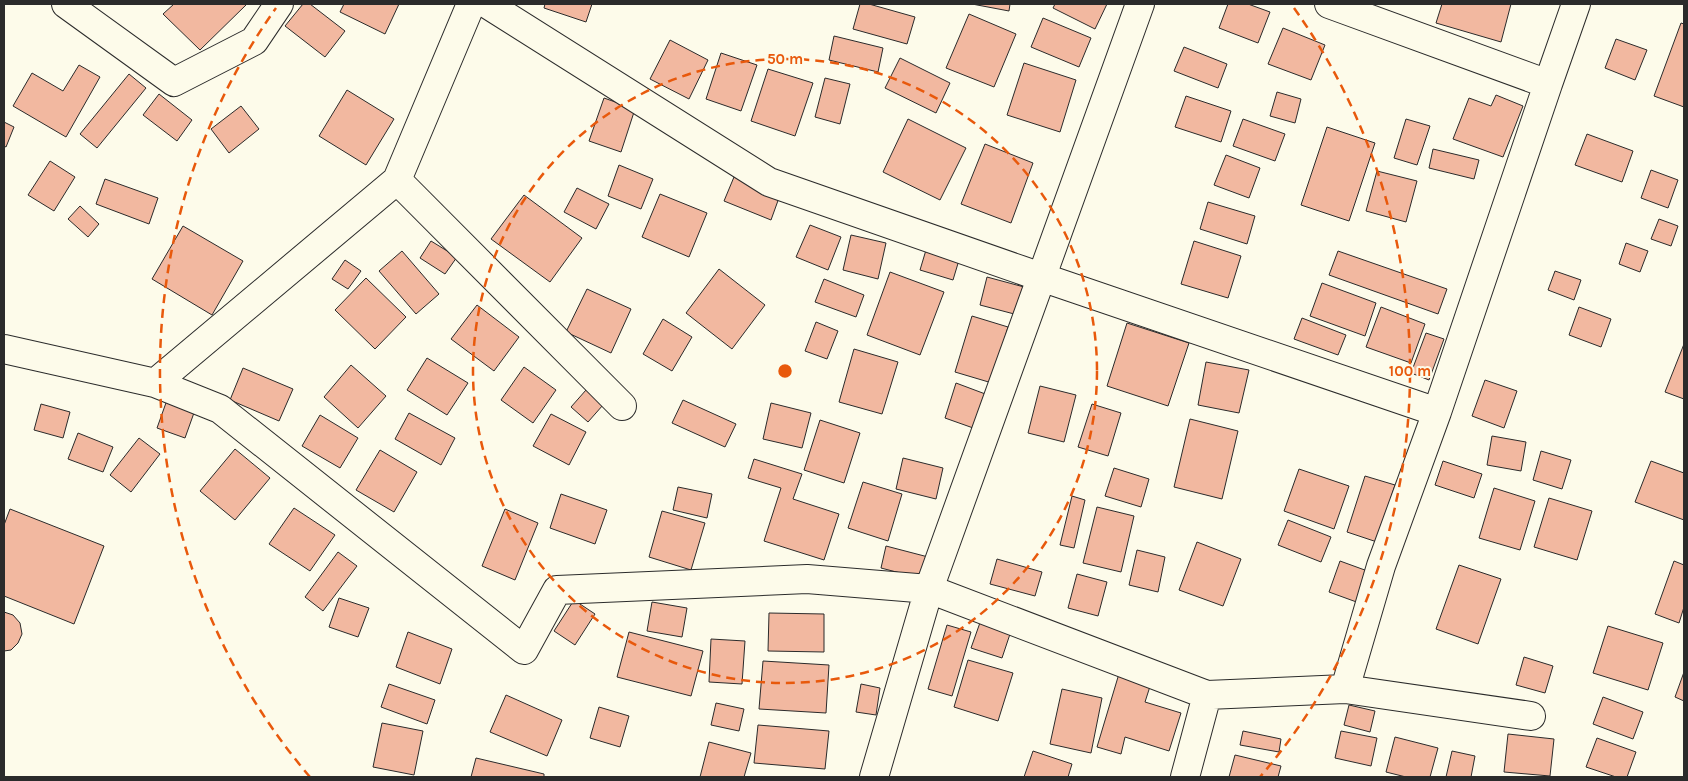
<svg xmlns="http://www.w3.org/2000/svg" width="1688" height="781" font-family="Karla,sans-serif">
<style>
.building{fill:#f2b8a0;stroke:#2b2b2b}
.lines{fill:none;stroke-linecap:round;stroke-linejoin:round}
.street-casing{stroke:#2b2b2b;stroke-width:30}
.street{stroke:#fdfbea;stroke-width:28}
.ring{fill:none;stroke:#e8590c;stroke-width:2.5;stroke-dasharray:9 6}
.centre{fill:#e8590c;stroke:#fdfbea;stroke-width:2.5}
.ring-label{font-size:15px;text-anchor:middle;font-weight:bold;fill:#e8590c;stroke:#fdfbea;stroke-width:4;stroke-linejoin:round;paint-order:stroke}
</style>
<rect width="100%" height="100%" fill="#fdfbea"/>
<path class="building" d="M174,4H247L200,50L163,14Z
M303,4H310L345,31L325,57L285,26Z
M344,4H399L385,34L340,12Z
M545,4H592L586,22L544,8Z
M860,4H869L915,17L907,44L853,29Z
M972,4H1010L1009,11Z
M1055,4H1107L1095,29L1053,8Z
M1228,4H1248L1270,12L1258,43L1219,28Z
M1442,4H1511L1501,42L1436,23Z
M969,14L1016,34L994,87L946,68Z
M1043,18L1091,38L1079,67L1031,47Z
M1681,23L1684,24V107L1654,96Z
M1283,28L1325,45L1311,80L1268,64Z
M834,36L883,48L878,72L829,60Z
M1616,39L1647,50L1635,80L1605,68Z
M670,40L708,60L689,99L650,79Z
M1184,47L1227,64L1218,88L1174,71Z
M721,53L757,65L741,111L706,99Z
M900,58L950,83L936,113L885,88Z
M1024,63L1076,80L1060,132L1007,115Z
M79,65L100,77L66,137L13,106L32,73L63,91Z
M768,69L813,83L795,136L751,121Z
M129,74L146,88L97,148L80,134Z
M825,78L850,84L840,124L815,117Z
M347,90L394,119L366,165L319,136Z
M1277,92L1301,99L1295,123L1270,116Z
M159,94L192,120L177,141L143,115Z
M1496,95L1523,106L1503,157L1453,139L1469,98L1491,106Z
M1186,96L1231,111L1221,142L1175,127Z
M604,98L635,109L621,152L589,141Z
M241,106L259,129L229,153L211,129Z
M908,119L966,148L940,200L883,172Z
M1243,119L1285,134L1275,161L1233,146Z
M1406,119L1430,126L1417,165L1394,158Z
M4,122L14,127L6,147L4,146Z
M1327,127L1375,143L1349,221L1301,205Z
M1587,134L1633,151L1622,182L1575,165Z
M985,144L1033,163L1011,223L961,204Z
M1433,149L1479,160L1474,179L1429,168Z
M1226,155L1260,168L1249,198L1214,185Z
M50,161L75,177L54,211L28,195Z
M619,165L653,179L641,209L608,196Z
M1651,170L1678,180L1668,208L1641,198Z
M1377,171L1417,181L1406,222L1366,211Z
M734,177L780,195L771,220L724,201Z
M105,179L158,198L149,224L96,204Z
M577,188L609,204L596,229L564,212Z
M660,194L707,213L689,257L642,237Z
M524,195L582,238L550,282L491,239Z
M1208,202L1255,216L1247,244L1200,229Z
M80,206L99,224L88,237L68,219Z
M1659,219L1678,226L1671,246L1651,239Z
M810,225L841,237L828,270L796,257Z
M183,226L243,261L212,315L152,279Z
M851,235L886,243L878,279L843,270Z
M431,241L457,257L445,274L420,258Z
M1194,241L1241,256L1228,298L1181,284Z
M1626,243L1648,251L1640,272L1619,264Z
M926,250L959,260L953,280L920,270Z
M402,251L439,294L416,314L379,271Z
M1338,251L1447,289L1438,314L1329,275Z
M345,260L361,271L348,289L332,279Z
M719,269L765,305L732,349L686,313Z
M1555,271L1581,280L1574,300L1548,290Z
M890,272L944,292L920,355L867,335Z
M987,277L1024,287L1018,315L980,305Z
M366,278L406,317L375,349L335,310Z
M824,279L864,295L856,317L815,302Z
M1322,283L1376,303L1365,336L1310,316Z
M587,289L631,309L611,353L566,332Z
M477,305L519,337L494,371L451,339Z
M1381,307L1425,324L1411,363L1366,347Z
M1579,307L1611,319L1601,347L1569,335Z
M972,316L1008,327L992,383L955,372Z
M1302,318L1346,335L1338,355L1294,339Z
M663,319L692,337L672,371L643,354Z
M816,322L838,331L827,359L805,351Z
M1127,323L1189,343L1168,406L1107,386Z
M1426,333L1444,339L1429,380L1411,373Z
M1684,344V399L1665,392Z
M854,349L898,362L882,414L839,402Z
M427,358L468,383L447,415L407,390Z
M1206,362L1249,370L1239,413L1198,405Z
M351,365L386,396L358,428L324,397Z
M524,367L556,390L533,423L501,400Z
M243,368L293,389L279,421L230,400Z
M1485,380L1517,391L1504,428L1472,416Z
M956,383L988,395L976,429L945,418Z
M1040,386L1076,395L1064,442L1028,433Z
M586,390L603,405L588,422L571,407Z
M167,400L195,410L185,438L157,428Z
M683,400L736,424L725,447L672,423Z
M771,403L811,413L802,448L763,439Z
M41,404L70,412L63,438L34,430Z
M1092,404L1121,413L1108,456L1078,447Z
M409,413L455,438L441,465L395,439Z
M551,414L586,432L569,465L533,446Z
M320,415L358,438L340,468L302,446Z
M1190,419L1238,431L1222,499L1174,487Z
M820,420L860,433L844,483L804,470Z
M78,433L113,447L103,472L68,459Z
M1492,436L1526,442L1521,471L1487,465Z
M139,438L160,454L131,492L110,475Z
M235,449L270,478L235,520L200,491Z
M380,450L417,472L394,512L356,490Z
M1541,451L1571,460L1562,489L1533,480Z
M903,458L943,468L936,499L896,489Z
M754,459L802,474L793,499L839,514L824,560L764,541L781,488L748,478Z
M1443,461L1482,474L1474,498L1435,485Z
M1651,461L1684,473V520L1635,502Z
M1114,468L1149,479L1141,507L1105,496Z
M1299,469L1349,486L1334,529L1284,511Z
M1365,476L1395,485L1377,542L1347,532Z
M863,482L902,494L888,541L848,528Z
M678,487L712,494L707,518L673,510Z
M1494,488L1535,501L1520,550L1479,538Z
M561,494L607,510L595,544L550,528Z
M1072,496L1085,500L1074,548L1060,545Z
M1549,498L1592,511L1577,560L1534,547Z
M1097,507L1134,516L1121,572L1083,563Z
M294,508L335,535L310,571L269,544Z
M10,509L104,546L74,624L4,596V525Z
M505,509L538,523L515,580L482,566Z
M662,511L705,523L691,570L649,557Z
M1288,520L1331,537L1321,562L1278,545Z
M1197,542L1241,559L1223,606L1179,590Z
M886,546L932,558L927,580L881,568Z
M1137,550L1165,557L1158,592L1129,585Z
M338,552L357,566L323,611L305,597Z
M997,559L1042,572L1035,596L990,584Z
M1340,561L1373,573L1362,604L1329,592Z
M1674,561L1684,565V607L1679,623L1655,614Z
M1459,565L1501,579L1478,644L1436,629Z
M1077,574L1107,582L1098,616L1068,608Z
M339,598L369,608L358,637L329,627Z
M574,600L595,614L575,645L554,631Z
M652,602L687,608L682,637L647,631Z
M4,612L13,615L20,623L22,634L18,643L11,650L4,651Z
M769,613L824,614V652L768,651Z
M982,617L1012,628L1002,658L971,648Z
M947,625L971,632L952,696L928,689Z
M1608,626L1663,643L1648,690L1593,673Z
M408,632L452,649L440,684L396,667Z
M629,632L703,651L691,696L617,677Z
M711,639L745,641L742,684L709,682Z
M1524,657L1553,666L1545,693L1516,685Z
M968,660L1013,673L998,721L954,707Z
M763,661L829,665L826,713L759,709Z
M1121,667L1153,677L1145,702L1181,713L1169,751L1125,737L1121,754L1097,747Z
M1684,672V701L1675,697Z
M389,684L435,700L427,724L381,707Z
M861,684L880,688L876,715L856,712Z
M1062,689L1102,698L1091,753L1050,744Z
M506,695L562,720L547,756L490,732Z
M1603,697L1643,712L1633,739L1593,724Z
M716,703L744,709L739,731L711,725Z
M1349,705L1375,711L1370,732L1344,725Z
M599,707L629,716L620,747L590,738Z
M382,723L423,731L414,775L373,767Z
M758,725L829,731L825,769L754,763Z
M1243,731L1281,739L1279,752L1240,745Z
M1341,731L1377,738L1371,766L1335,758Z
M1508,734L1554,739L1550,776L1504,772Z
M1395,737L1438,748L1430,777H1406L1386,772Z
M1597,738L1636,752L1627,777H1616L1586,767Z
M709,742L751,753L744,777H700Z
M1033,751L1072,764L1068,777H1024Z
M1452,751L1475,756L1471,777H1446Z
M1235,755L1281,766L1278,777H1229Z
M476,758L544,774V777H471Z"/>
<g class="lines">
<defs>
<path id="street" d="M66,4L174,82L254,41L279,4
M487,4L769,182L1041,277L1437,412L1548,84L1329,4
M1548,84L1576,4
M397,180L622,406
M4,349L155,383L397,180L471,4
M155,383L220,409L524,650L557,590L807,579L929,589L1207,695L1345,689L1531,716
M1345,689L1381,566L1437,412
M874,777L929,589L1140,4
M1185,777L1207,695"/>
</defs>
<use href="#street" class="street-casing"/>
<use href="#street" class="street"/>
</g>
<g class="ring">
<circle cx="785" cy="371" r="312"/>
<path d="M310 777A625 625 0 0 1 276 8M1294 8A625 625 0 0 1 1260 777"/>
</g>
<circle cx="785" cy="371" r="8" class="centre"/>
<g class="ring-label">
<text x="785" y="64">50 m</text>
<text x="1410" y="376">100 m</text>
</g>
<rect width="1688" height="781" fill="none" stroke="#2b2b2b" stroke-width="10"/>
</svg>
